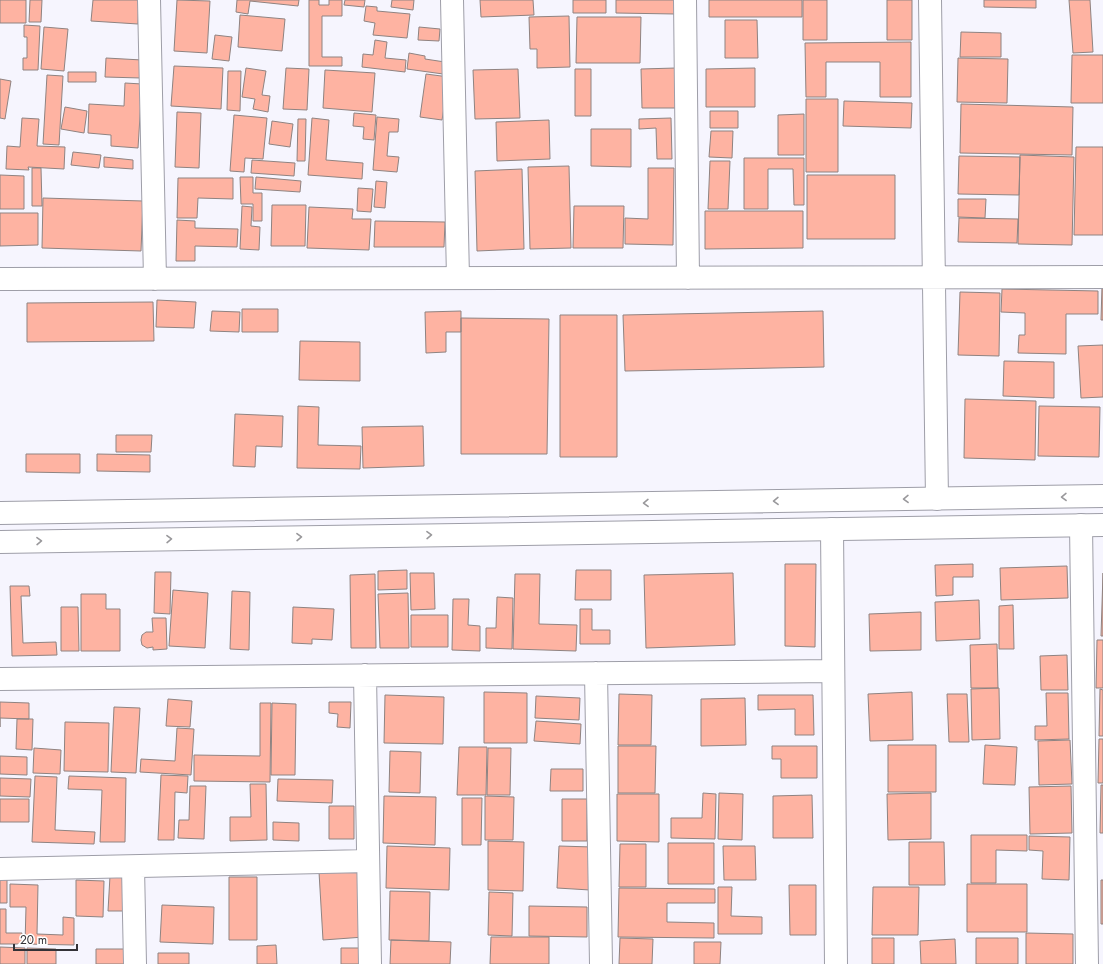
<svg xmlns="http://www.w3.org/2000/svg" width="1103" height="964" font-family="Jost,sans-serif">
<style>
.building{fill:#feb3a2;stroke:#8f8381}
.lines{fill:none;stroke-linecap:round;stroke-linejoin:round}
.street-casing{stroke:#9e9ea8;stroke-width:24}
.secondary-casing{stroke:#9e9ea8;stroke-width:24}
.street{stroke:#fff;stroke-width:22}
.secondary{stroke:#fff;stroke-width:22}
.oneway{stroke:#99989b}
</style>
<rect width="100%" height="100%" fill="#f6f5fe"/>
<path class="building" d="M0,0H26V23H0Z
M30,0H42L41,22H29Z
M93,0H139L138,24L91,21Z
M177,0L210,1L207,53L174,51Z
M237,0H299L298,6L250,1L248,14L236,12Z
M309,0H319V5H329V0H342V16H322V57H342V66H309Z
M345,0H365L364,7L344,5Z
M392,0H414L413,10L391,7Z
M480,0H533L534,15L481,17Z
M573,0H606V13H573Z
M616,0H675V14L616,13Z
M709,0H802V17H709Z
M803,0H827V40H803Z
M887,0H912V40H887Z
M984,0H1036V8L984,7Z
M1069,0H1090L1093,52L1073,53Z
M366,6L377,7V11L410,14L407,38L373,35L375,23L364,21Z
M240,15L285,19L282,51L238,47Z
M569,16L570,67L537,68V49H530L529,17Z
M577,17H641L640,63H576Z
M725,20H757L758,58H725Z
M24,25L40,26L38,70H23V58H27V37H24Z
M44,27L68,29L64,71L41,69Z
M419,27L440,29L439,41L418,40Z
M961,32L1001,33V57H960Z
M215,35L232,37L229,61L212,59Z
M375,40L387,42L385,58L406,60L405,72L362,67L363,54L373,55Z
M911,42V97H880V62H826V97H806L805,43Z
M409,53L425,56V59L445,62L443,74L407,69Z
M1072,55H1103V103H1071Z
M106,58L142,60L141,78L105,77Z
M958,58L1008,59L1007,103L957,102Z
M174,66L223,68L221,109L171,106Z
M246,68L266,71L262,95L270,96L268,112L253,109L255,99L242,97Z
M286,68L309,69L307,110L283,109Z
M676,68L677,108H642L641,69Z
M755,68V107H706V69Z
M518,69L520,118L475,119L473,70Z
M575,69H591V116H575Z
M325,70L375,73L372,112L323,108Z
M228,71H241L240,111L227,110Z
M68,72H96V82H68Z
M426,74L449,77L442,120L420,117Z
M47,75L63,76L59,145L43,144Z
M0,79L11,81L5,119L0,118Z
M125,83L142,84L138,148L111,146V135L88,133L89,104L124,106Z
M806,99H838V172H806Z
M844,101L912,103L911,128L843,126Z
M961,104L1073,107L1072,155L960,153Z
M65,107L87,111L84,133L61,129Z
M710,111H738V128H710Z
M177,112L201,113L199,168L175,167Z
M354,113L376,115L374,140L363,139L364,127L353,126Z
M804,114V155H778V115Z
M234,115L267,118L263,159L245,158L244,172L230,171Z
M377,117L399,119L398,132H389L387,156L399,157L397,172L373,170Z
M22,118L39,119L37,146L65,147L64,169L28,167L29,170L6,169L7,146L20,147Z
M312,118L329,120L326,160L363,163L362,179L308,175Z
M671,118L672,159H657L656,128L639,129V119Z
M298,119H306L305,161H297Z
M549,120L550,159L497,161L496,122Z
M272,121L293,124L290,147L269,144Z
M591,129H631V167L591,166Z
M711,131H733L732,158L709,157Z
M1076,147H1103V235H1074Z
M73,152L101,155L99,168L71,165Z
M1020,155L1074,157L1072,245L1018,244Z
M959,156L1020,157L1019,195L958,194Z
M104,157L133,160V169L104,167Z
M744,158H804V205H794L793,169H768V209H744Z
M252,160L295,163L294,176L251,173Z
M710,161H730L728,209H708Z
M569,166L571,248L530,249L528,167Z
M32,168H41L42,206H32Z
M648,168H674L673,245L625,244V218L648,219Z
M522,169L524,249L477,251L475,171Z
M0,175L24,176V209H0Z
M807,175H895V239H807Z
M240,177H253V193H262V221H253V204H241Z
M256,177L301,181L300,192L255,189Z
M178,178H233V199L198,198L197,218H177Z
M376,181L387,182L385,208L374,207Z
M358,188L373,189L371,212L357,211Z
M43,198L143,201L141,251L42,248Z
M958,199H986L985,218L958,217Z
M272,205H306L305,246H271Z
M242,206L252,207L251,226L260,227L259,250L240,249Z
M574,206H624L623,248H573Z
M309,207L353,209L352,219H371L369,250L307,248Z
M705,211H803V248L705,249Z
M0,213H38V245L0,246Z
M959,218L1018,219L1017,243L958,242Z
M177,220L195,221V228L238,229L237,247L195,246V261H176Z
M375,221L445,222L444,247H374Z
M1102,286H1103V320H1101Z
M1002,289L1098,291V314H1066V354L1018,353L1019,335H1025V313L1001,312Z
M960,292L1000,293L999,356L958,355Z
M157,300L196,302L194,328L156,327Z
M153,302L154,341L27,342V303Z
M242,309H278V332H242Z
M212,311L240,312L239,332L210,331Z
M461,311V332H446V352L426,353L425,312Z
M823,311L824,367L625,371L623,315Z
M560,315H617V457H560Z
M461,318L549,319L547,454H461Z
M300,341L360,342V381L299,380Z
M1103,345V397L1081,398L1078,346Z
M1004,361L1054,362V398L1003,396Z
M965,399L1036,401L1035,460L964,458Z
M298,406L319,407L318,445L361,446L360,469L297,468Z
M1039,406L1100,407L1099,457L1038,456Z
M235,414L283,416L282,447L256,446L255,467L233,466Z
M423,426L424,466L363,468L362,427Z
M116,435H152L151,452H116Z
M26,454H80V473L26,472Z
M97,454L150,455V472L97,471Z
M785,564H816L815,647L785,646Z
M973,564V577H953V595L936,596L935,565Z
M1067,566L1068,598L1001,600L1000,568Z
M407,570V589L378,590V571Z
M576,570H611V600H575Z
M155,572H171L170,614L154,613Z
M410,573H434L435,609L411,610Z
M733,573L735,645L646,648L644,575Z
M1103,573V636H1101Z
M375,574L376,648H351L350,575Z
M515,574H540L539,624L577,625L576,651L513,649Z
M10,586H29L30,596H21L23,643L56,642L57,655L12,656Z
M173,590L208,593L205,648L169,646Z
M232,591L250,592L249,650L230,649Z
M408,593L409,648H380L378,594Z
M81,594H106V609H120V651H81Z
M497,597L513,598L512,649L486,648V628H496Z
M453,599H469L468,625L480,626V651L452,650Z
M979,600L980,639L936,641L935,602Z
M1013,605L1014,649H999V606Z
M61,607H78L79,651H61Z
M293,607L334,609L332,640L312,639V644L292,643Z
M580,609H592V630H610V644H580Z
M921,612V650L870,651L869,614Z
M411,615H448V647H411Z
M152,618H166L167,649L153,650V647L147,648L142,645L141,640L142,635L146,632H153Z
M1097,640H1103V688H1096Z
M997,644L998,688H971L970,645Z
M1067,655L1068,690H1041L1040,656Z
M999,688L1000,739L972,740L971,689Z
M1100,689L1103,690V736H1099Z
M484,692L527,693V743H484Z
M912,692L913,740L870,741L868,694Z
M1046,693H1068L1069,739L1035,740V726H1047Z
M619,694L652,695L651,745H618Z
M947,694H967L969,742H949Z
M385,695L444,697L443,744L384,743Z
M758,695H813L814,735H795V709L758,710Z
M536,696L580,698L579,720L535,718Z
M745,698L746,745L701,746V699Z
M168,699L192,701L190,727L166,726Z
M0,702L29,703V719L0,718V727Z
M329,702H351L350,728L337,727L338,714L329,713Z
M260,703H271L270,782L194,781V755L260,756Z
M272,703L296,704L295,775H271Z
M114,707L140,708L136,773L111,772Z
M17,719H33L32,750L16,749Z
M536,721L581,724L580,744L534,741Z
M65,722L109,723L108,772L64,771Z
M177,728L194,729L191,775L140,772L141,759L175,761Z
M1099,739H1103V783H1098Z
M1070,740L1072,784L1039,785L1038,741Z
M888,745H936V792H888Z
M985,745L1017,747L1015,785L983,784Z
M618,746H656L655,793H618Z
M772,746H817V778H781V759H772Z
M459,747H487L486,795H457Z
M34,748L61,750L60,774L33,773Z
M488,748H511L510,795H487Z
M390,751L421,752L420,793L389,792Z
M0,756L27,757V775L0,774Z
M551,769H583V791H550Z
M161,775L188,776L187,793L175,792L174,840H158Z
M35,776L57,777L55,830L95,832L94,844L32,842Z
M69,776L126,778L125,842H100L102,790L68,789Z
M0,778L31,779L30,797L0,796Z
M278,779L333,780L332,803L277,801Z
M250,784H266L267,840L230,841V817H251Z
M1101,785H1103V833H1100Z
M190,786H206L204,839L178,838L179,820H189Z
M1071,786L1072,833L1030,834L1029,787Z
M703,793L716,794L715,839L671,838V818H702Z
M719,793L743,794L742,840L718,839Z
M931,793V839L888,840L887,794Z
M617,794H659V842L617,841Z
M812,795L813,838H773V796Z
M384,796L436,797L435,845L383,843Z
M485,796L514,797L513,840H485Z
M462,798H482L481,845H462Z
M0,799H29V822H0Z
M562,799H587V841H562Z
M329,806H354V839H329Z
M273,822L299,823V841L273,840Z
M971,835H1027V851L996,850V883H971Z
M1029,836L1070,837L1069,880L1042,879L1043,851L1029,850Z
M488,841L524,842L523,891L488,890Z
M909,842H944L945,885H909Z
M668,843H714V884H668Z
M620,844H646V887H619Z
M387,846L450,848L449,890L386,888Z
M559,846L592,847L590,890L557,888Z
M723,846H755L756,880H724Z
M360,869L364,937L323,940L319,872Z
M110,876H126L125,911H108Z
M229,877H257V940H229Z
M0,878H7V903H0Z
M76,880L104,881L103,917L76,916Z
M1101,880H1103V924H1101Z
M10,884L38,885L37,934L63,935V917L74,918V945L25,944L26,907H10Z
M967,884H1027V932H967Z
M789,885H816V935H790Z
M718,887H732L731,916L762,917V934H718Z
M873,887H919L918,935H872Z
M619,888L715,889V903H667V922L714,923V938L618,937Z
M390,891L430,892L429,941L389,940Z
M489,892L513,893L512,936L488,935Z
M162,905L214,907L213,944L160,942Z
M529,906L587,907V937L529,936Z
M0,909H6V933H22V944H0Z
M1026,933L1073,934V964H1026Z
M491,937H549V964H490Z
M620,938L653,939L652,964H619Z
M872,938H894V964H872Z
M976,938H1018V964H976Z
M955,939L956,964H921L920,941Z
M391,940L451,942L450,964H390Z
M694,942H721L720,964H694Z
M276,945L277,964H257V946Z
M0,947L25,948V964H0Z
M27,948L56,949V964H27Z
M341,948H360V964H341Z
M96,949H124V964H96Z
M158,953H189V964H158Z"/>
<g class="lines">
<defs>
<path id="street" d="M149,0L155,279
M452,0L458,278
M685,0L688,278
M930,0L937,499
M0,279L1103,277
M1081,525L1087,964
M832,529L836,964
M596,673L601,964
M365,675L370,964
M0,679L832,671
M133,867L135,964
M0,869L368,861"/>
<path id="secondary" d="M0,513L1103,496
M0,542L1103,525"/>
</defs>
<use href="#street" class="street-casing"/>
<use href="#secondary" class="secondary-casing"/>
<use href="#street" class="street"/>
<use href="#secondary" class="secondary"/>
</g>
<defs><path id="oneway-chevron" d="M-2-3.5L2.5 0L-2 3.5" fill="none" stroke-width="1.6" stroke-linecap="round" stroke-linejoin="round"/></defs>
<g class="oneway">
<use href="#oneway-chevron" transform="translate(1064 497) rotate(179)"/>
<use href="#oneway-chevron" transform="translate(906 499) rotate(179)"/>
<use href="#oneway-chevron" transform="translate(776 501) rotate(179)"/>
<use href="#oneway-chevron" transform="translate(646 503) rotate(179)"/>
<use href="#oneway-chevron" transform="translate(429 535) rotate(-1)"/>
<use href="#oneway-chevron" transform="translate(299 537) rotate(-1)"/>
<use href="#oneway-chevron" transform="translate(169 539) rotate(-1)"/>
<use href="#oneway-chevron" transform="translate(39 541) rotate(-1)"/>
</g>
<path d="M14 944v6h63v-6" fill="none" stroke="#333237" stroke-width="2"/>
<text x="20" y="944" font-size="12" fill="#333237" stroke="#ffffff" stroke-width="3" paint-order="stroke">20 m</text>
</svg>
